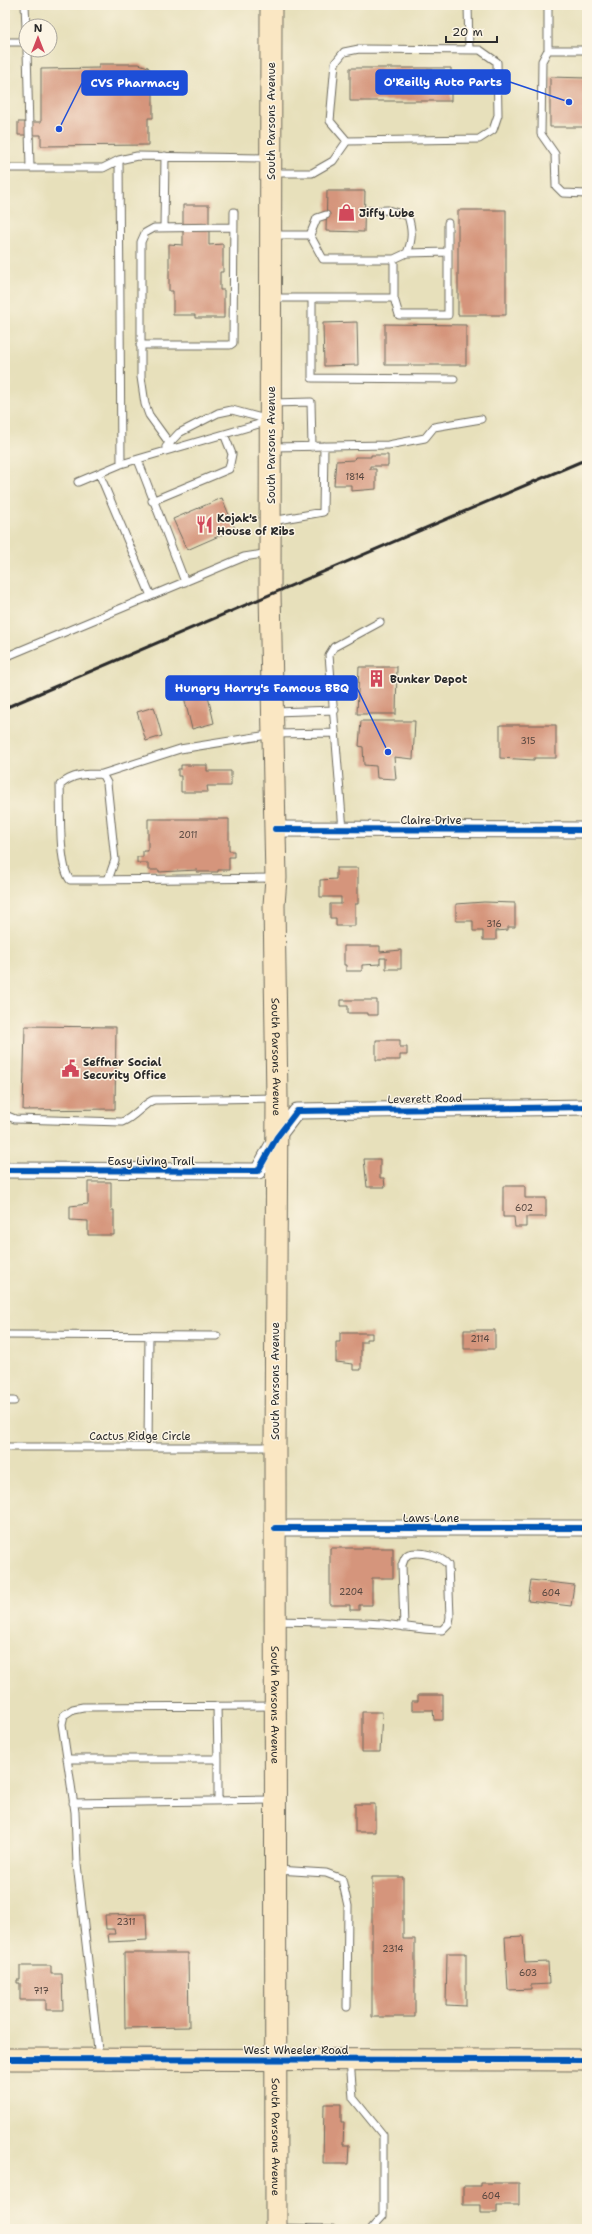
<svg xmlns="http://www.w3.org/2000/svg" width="592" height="2234" font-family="'Shantell Sans',sans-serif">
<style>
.building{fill:#d5957c}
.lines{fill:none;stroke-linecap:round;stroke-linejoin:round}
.lane-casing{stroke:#6d6a5d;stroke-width:9}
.street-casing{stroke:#6d6a5d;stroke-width:17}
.secondary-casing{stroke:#6d6a5d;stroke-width:23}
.lane{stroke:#fff;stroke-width:7}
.street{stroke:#fff;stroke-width:15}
.secondary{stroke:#fae7c3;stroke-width:21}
.rail{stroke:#2b2b2b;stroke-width:3}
.cycleway-casing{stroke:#fcf5e5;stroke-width:8}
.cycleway{stroke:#0057b8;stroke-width:6}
.labels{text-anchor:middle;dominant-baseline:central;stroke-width:3;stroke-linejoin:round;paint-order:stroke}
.number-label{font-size:9px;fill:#56463f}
.street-label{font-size:11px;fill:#2b2b2b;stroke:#fcf5e5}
.poi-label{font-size:11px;font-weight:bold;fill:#2b2b2b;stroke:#fcf5e5;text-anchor:start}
.leader{fill:none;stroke:#1d4ed8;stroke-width:1.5}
.callout-dot{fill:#1d4ed8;stroke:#fcf5e5;stroke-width:1.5}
.callout{fill:#1d4ed8;stroke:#1d4ed8;stroke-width:1.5}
.callout-label{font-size:12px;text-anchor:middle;font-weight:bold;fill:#fff}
</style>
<rect width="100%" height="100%" fill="#fcf5e5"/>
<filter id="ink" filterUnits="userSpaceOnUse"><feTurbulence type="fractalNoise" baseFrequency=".025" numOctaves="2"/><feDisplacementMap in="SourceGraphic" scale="8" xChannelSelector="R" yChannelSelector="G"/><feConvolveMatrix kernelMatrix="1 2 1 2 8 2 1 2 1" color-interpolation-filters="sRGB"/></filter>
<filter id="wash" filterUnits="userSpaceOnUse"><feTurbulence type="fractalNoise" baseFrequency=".012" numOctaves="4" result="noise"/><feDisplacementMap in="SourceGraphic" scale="16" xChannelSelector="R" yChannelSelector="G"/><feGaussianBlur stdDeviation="0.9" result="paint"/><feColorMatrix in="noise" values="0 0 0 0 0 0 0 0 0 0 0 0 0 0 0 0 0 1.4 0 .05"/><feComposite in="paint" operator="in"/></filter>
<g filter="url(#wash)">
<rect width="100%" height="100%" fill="#e7e0bb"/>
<g id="blocks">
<path class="building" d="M99,64H139L148,67L151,71L153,77V118H148V145L41,146V135H18V122H41V69L99,68Z
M350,68H451V101H350Z
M550,77L587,78V127H550Z
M327,191H365L364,232L326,231Z
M183,205H209V245L223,244V272H220V290H224V318H195V315H173V291H169V244L183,245Z
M458,210H506V315H458Z
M357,322L358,365L324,366L323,323Z
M385,324L466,325V365H385Z
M371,455H388V466H370V469H376V489L351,491V485H334L336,461L354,460L355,457H371Z
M222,498L235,529L187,550L173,519Z
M359,667H397L396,714H357Z
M207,692L214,723L192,729L184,697Z
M154,707L162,736L146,741L137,712Z
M361,721H415L413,759L394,757L396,779L377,778L376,766L364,765L363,747L359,746Z
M500,725H556V758H534V760L500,758Z
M181,765H207V771H231V786H207L208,792H181V776H178V769H181Z
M148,819H229V851H234V857H229V870H218V872H197V870L159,872V870H148V863H137V857H143V851H148Z
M336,868H358V904H355V926H336V918H330V904H341V897H320V880L336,879Z
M484,902L515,903V927H508V930L496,931V940H483V931H473V921H456V904Z
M344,946H380V952L401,950V969H386V958H380V964L362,965V971H346V965H344Z
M341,1000H377V1015H368V1013H348V1006H341Z
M25,1026L116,1027L115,1109L23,1110Z
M376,1040H400V1047H407V1055H400V1060H376Z
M364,1159H380V1178H384L385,1187H367Z
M88,1182H111V1210H114V1235H88V1221L70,1220V1206L88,1204Z
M503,1186H525V1198H546V1217H526V1227H515L514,1217H503Z
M464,1330H495V1349H464Z
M340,1333H372V1339H366V1342H361V1370H353V1364L336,1362V1342H340Z
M330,1548H393V1578H372V1605H359V1610H350V1605H330Z
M531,1580L574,1585L571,1606L528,1601Z
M418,1695H443V1720H434L433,1710H412V1701H418Z
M362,1712H382L380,1752H362Z
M355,1804H375V1832H355Z
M372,1877H403V1939H415V2017H372Z
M146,1914L147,1940L109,1942L108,1934H115L114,1929H106L105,1915Z
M523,1936L525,1963L548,1962L549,1984L531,1985V1989L508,1990L505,1937Z
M124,1953H188L189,2027L125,2028Z
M447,1953H466V2006L446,2005Z
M20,1966H51V1974H62L63,2010H46V2000H20V1983H17V1980H20Z
M324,2104H341V2122H344L343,2145H349L348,2164H323Z
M481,2183H519V2205H497V2213H481V2205H463V2186H481Z"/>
</g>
</g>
<g filter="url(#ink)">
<use href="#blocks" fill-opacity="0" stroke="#6d6a5d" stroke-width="1"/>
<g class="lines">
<defs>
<path id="lane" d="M25,5L26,27
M468,5L469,50
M548,5V50L542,61L541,134L555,154L556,186L563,193L587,194
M5,42H26
M359,49L480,50L497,62L498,115L493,130L479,139L347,141L330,121L335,63L344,52Z
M27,50L30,168
M548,50H587
M119,160L121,464
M5,168H103L119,160L137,156L269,158
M273,173H312L333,161L347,141
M365,211L388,210L408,216C412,229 413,239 407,253
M164,227L165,156
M272,235H310L323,259H394L407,253L448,252
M310,235L317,218L326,215
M271,298H312V378L454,379
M312,298H394L399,315H448V223
M394,298V259
M140,345H230L233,343L234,212
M272,403L311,402L312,447
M170,444L149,415L145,404L141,377V242L145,233L154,228L234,227
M166,447L179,433L218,413L232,410L269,420
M273,447L388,445L425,438L434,427L481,419
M138,460L185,582
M99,473L151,596
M78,482L121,464L269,421
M152,501L229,469L232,454L224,434
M272,521L323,512L324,446
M5,657L244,557L269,553
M274,712L335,710
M102,774L180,749L274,734L335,733
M343,830L329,655L334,647L380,622
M108,880L115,860L107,783L102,774C85,774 73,774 60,785C61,806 58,865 70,880H91L275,878
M5,1115L15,1119L122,1122C135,1117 145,1102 154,1100L275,1098
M5,1335L217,1336
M5,1401H14
M5,1447H273
M148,1447L149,1335
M277,1621C312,1622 348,1622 383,1624C403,1626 422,1630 442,1630L449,1623L450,1617L448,1565C441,1556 421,1551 409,1554C404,1556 404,1561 402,1565L404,1627
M67,1759H218L217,1706
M218,1759V1800
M73,1803L273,1800
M277,1870L326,1873L342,1879L348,1906L347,2007
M99,2058L77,1864L75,1812L62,1724L64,1715L73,1709L83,1707L275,1706
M350,2060L353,2098L383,2135V2216L371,2229
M278,2228L332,2229"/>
<path id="street" d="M275,829L587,830
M5,1170L258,1171L277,1137L297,1111L587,1107
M275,1528H587"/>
<g id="secondary">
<path id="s1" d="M271,5L270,593L276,878L274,905L277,1098L275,1447L276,2229"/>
<path d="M5,2059L587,2060"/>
</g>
</defs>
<use href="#lane" class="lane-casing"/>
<use href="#street" class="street-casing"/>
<use href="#secondary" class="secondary-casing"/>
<use href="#lane" class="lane"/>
<use href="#street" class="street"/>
<use href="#secondary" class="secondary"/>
<path class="rail" d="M5,708L587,459"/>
<defs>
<path id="cycleway" d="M275,829L587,830
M5,1170L258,1171L277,1137L297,1111L587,1107
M275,1528H587
M5,2059L587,2060"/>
</defs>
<use href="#cycleway" class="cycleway-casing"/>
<use href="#cycleway" class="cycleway"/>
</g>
</g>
<defs>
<symbol id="shop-bare" viewBox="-9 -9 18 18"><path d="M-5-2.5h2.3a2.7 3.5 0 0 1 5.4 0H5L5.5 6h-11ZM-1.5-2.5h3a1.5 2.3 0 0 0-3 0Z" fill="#d1495b" stroke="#fcf5e5" stroke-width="2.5" paint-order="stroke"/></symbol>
<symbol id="restaurant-bare" viewBox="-9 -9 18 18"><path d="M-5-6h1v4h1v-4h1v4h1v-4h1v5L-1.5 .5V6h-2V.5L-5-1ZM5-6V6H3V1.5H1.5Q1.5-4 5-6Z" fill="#d1495b" stroke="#fcf5e5" stroke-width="2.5" paint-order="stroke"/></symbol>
<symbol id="building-bare" viewBox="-9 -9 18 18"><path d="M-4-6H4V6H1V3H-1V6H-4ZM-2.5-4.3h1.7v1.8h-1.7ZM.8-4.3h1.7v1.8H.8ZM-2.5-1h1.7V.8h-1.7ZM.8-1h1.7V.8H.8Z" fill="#d1495b" stroke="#fcf5e5" stroke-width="2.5" paint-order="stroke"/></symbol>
<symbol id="civic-bare" viewBox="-9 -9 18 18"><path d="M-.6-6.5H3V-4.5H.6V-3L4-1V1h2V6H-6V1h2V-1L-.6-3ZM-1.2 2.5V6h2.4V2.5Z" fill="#d1495b" stroke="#fcf5e5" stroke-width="2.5" paint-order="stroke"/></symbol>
</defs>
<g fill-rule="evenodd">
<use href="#shop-bare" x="334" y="200" width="25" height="25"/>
<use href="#restaurant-bare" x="192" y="512" width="25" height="25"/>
<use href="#building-bare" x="364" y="666" width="25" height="25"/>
<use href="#civic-bare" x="58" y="1056" width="25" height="25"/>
</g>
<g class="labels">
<g class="number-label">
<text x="355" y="477">1814</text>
<text x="528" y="741">315</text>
<text x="188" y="835">2011</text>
<text x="494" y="924">316</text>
<text x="524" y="1208">602</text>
<text x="480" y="1339">2114</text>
<text x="351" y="1592">2204</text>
<text x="551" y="1593">604</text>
<text x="126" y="1922">2311</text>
<text x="393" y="1949">2314</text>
<text x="528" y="1973">603</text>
<text x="41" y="1991">717</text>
<text x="491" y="2196">604</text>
</g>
<g class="street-label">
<text transform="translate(271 121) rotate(-90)">South Parsons Avenue</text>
<text transform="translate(271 445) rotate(-90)">South Parsons Avenue</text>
<text x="431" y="820">Claire Drive</text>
<text stroke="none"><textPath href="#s1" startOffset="1052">South Parsons Avenue</textPath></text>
<text transform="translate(425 1099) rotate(-1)">Leverett Road</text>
<text x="151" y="1161">Easy Living Trail</text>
<text transform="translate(275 1381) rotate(-90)">South Parsons Avenue</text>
<text x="140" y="1436">Cactus Ridge Circle</text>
<text x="431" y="1518">Laws Lane</text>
<text stroke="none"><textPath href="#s1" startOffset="1700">South Parsons Avenue</textPath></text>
<text x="296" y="2050">West Wheeler Road</text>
<text stroke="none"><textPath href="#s1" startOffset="2132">South Parsons Avenue</textPath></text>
</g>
<g class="poi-label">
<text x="359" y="213">Jiffy Lube</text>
<text x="217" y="518">Kojak's<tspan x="217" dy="13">House of Ribs</tspan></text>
<text x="390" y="679">Bunker Depot</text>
<text x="83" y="1062">Seffner Social<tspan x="83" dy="13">Security Office</tspan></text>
</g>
</g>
<path class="leader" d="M569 102L510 82M59 129L82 83M388 752L357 688"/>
<g class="callout-dot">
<circle cx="569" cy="102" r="4"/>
<circle cx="59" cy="129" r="4"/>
<circle cx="388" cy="752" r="4"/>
</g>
<g class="callout">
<rect x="376" y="70" width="134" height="24" rx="4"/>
<rect x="82" y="71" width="105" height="24" rx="4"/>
<rect x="166" y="676" width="191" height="24" rx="4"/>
</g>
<g class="callout-label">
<text x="443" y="86">O'Reilly Auto Parts</text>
<text x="135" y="87">CVS Pharmacy</text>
<text x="262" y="692">Hungry Harry's Famous BBQ</text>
</g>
<rect width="592" height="2234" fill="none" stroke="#fcf5e5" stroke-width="20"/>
<g transform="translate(38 38)"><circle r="19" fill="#fcf5e5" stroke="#a8a49b"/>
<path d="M0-3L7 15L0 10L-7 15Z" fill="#d1495b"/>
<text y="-6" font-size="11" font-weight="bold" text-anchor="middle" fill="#2b2b2b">N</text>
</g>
<path d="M446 36v6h51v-6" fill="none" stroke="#2b2b2b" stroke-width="2"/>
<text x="452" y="36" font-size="12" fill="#2b2b2b" stroke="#fcf5e5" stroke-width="3" paint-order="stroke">20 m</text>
</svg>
